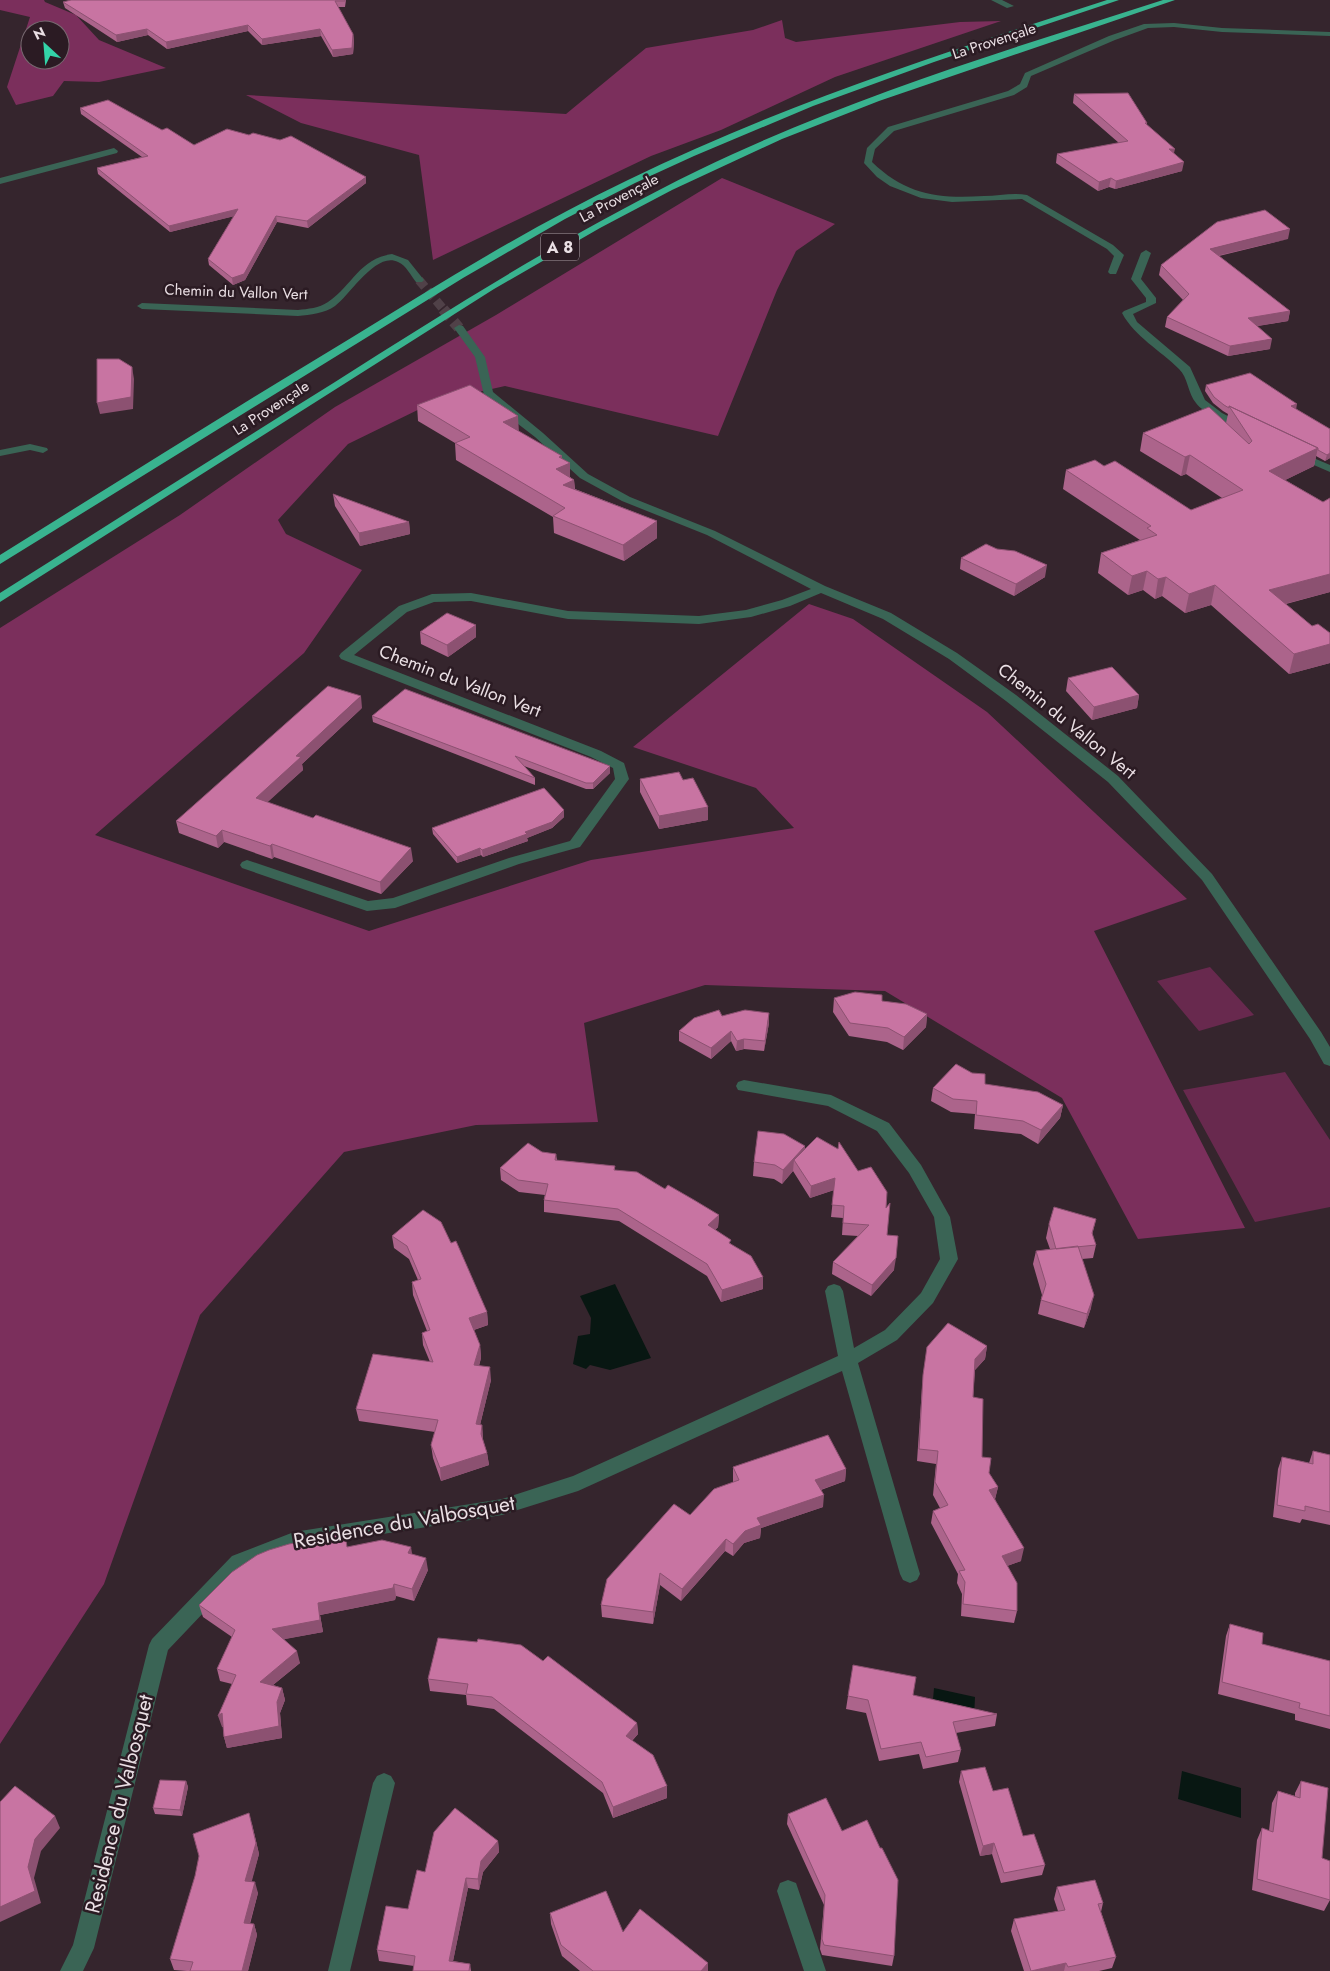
<svg xmlns="http://www.w3.org/2000/svg" width="1330" height="1971" font-family="Jost,sans-serif">
<style>
.green{fill:#68294e}
.forest{fill:#7b2f5c;fill-rule:evenodd}
.water{fill:#081712}
.lines{fill:none;stroke-linecap:round;stroke-linejoin:round}
.minor-tunnel-far1{stroke:#504148;stroke-width:9;stroke-dasharray:9 4.5;stroke-linecap:butt}
.minor-tunnel{stroke:#504148;stroke-width:11;stroke-dasharray:11 5.5;stroke-linecap:butt}
.minor{fill:#3a6455;fill-rule:evenodd}
.highway{fill:#39b38f;fill-rule:evenodd}
.wall{fill:#ac648b}
.shaded-wall{fill:#8c5171}
.building{fill:#c874a2;stroke:#8c5171}
.labels{text-anchor:middle;dominant-baseline:central;stroke-width:5;stroke-linejoin:round;paint-order:stroke}
.far-street-label{font-size:15px;fill:#eadfe4;stroke:#2b1b23}
.shield{fill:#2b1b23;stroke:#b1a4aa;stroke-width:1}
.shield-label{font-size:16px;font-weight:bold;fill:#eadfe4}
.street-label{font-size:18px;fill:#eadfe4;stroke:#2b1b23}
.near-street-label{font-size:21px;fill:#eadfe4;stroke:#2b1b23}
</style>
<rect width="100%" height="100%" fill="#35252d"/>
<path class="green" d="M1210,967L1254,1015L1199,1031L1157,981Z
M1285,1072L1330,1140V1207L1255,1222L1183,1090Z"/>
<path class="forest" d="M0,0H44L45,2L76,15L99,40L166,68L99,82L64,81L53,96L16,105L7,87L30,17L0,10ZM30,30H60V60H30Z
M782,20L785,38L796,42L960,22L1001,21L835,77L721,130L651,156L433,260L419,155L301,123L246,95L566,114L646,48L753,30Z
M722,178L835,224L796,251L777,290L718,436L505,386L434,402L348,444L278,520L286,534L362,570L304,653L95,835L369,931L591,860L794,828L756,788L633,747L809,604L853,619L987,712L1187,899L1094,931L1245,1228L1138,1239L1062,1098L885,991L705,985L584,1023L598,1122L476,1125L344,1152L200,1315L104,1584L0,1744V628L180,515L335,407L496,315Z"/>
<path class="water" d="M615,1284L651,1358L610,1370L590,1365L586,1369L573,1364L578,1336L590,1334L591,1318L580,1296Z
M934,1688L975,1697L974,1718L932,1711Z
M1182,1771L1241,1788V1818L1178,1799Z"/>
<g class="lines">
<path class="minor-tunnel-far1" d="M419,280L444,310"/>
<path class="minor-tunnel" d="M443,309L459,328"/>
<path class="minor" d="M991,0H1002L1014,6L1007,8Z
M1174,23L1222,28L1330,32V36L1222,32L1174,27L1148,28L1115,40L1031,76L1027,87L1014,95L894,131L875,149L872,162C906,195 939,199 984,196C999,196 1013,192 1027,195L1113,245L1124,255L1116,274H1110L1108,272L1114,256L1107,249L1022,199L952,202L921,198L890,186L877,177L864,163L867,148L888,127L1008,91L1020,84L1025,73L1109,36L1144,24Z
M114,148L118,151L117,153L0,184V178Z
M1146,250L1151,253L1141,279L1156,298V303L1133,314L1137,322L1190,367L1205,400L1222,413L1249,427L1250,429L1249,431C1239,434 1202,412 1196,403C1188,394 1188,377 1179,369C1160,350 1135,337 1122,313L1124,311L1146,302V298L1131,279L1141,253Z
M392,254L408,260L424,280L422,282H416C411,276 406,265 398,262C376,251 350,295 335,306C325,313 310,315 298,316L142,309L137,306L142,303L298,310C308,309 319,308 328,302C353,285 359,259 392,254Z
M459,325L463,326L485,357L493,392L543,433L588,474L630,497L715,531L825,586L891,613L957,653L1016,695L1118,776L1212,874L1321,1032L1330,1047V1066L1324,1064L1310,1039L1202,880L1108,782L1006,701L949,659L883,619L821,593L790,606L751,617L699,624L568,619L471,601L434,602L407,612L354,655L601,751L624,763L629,779L580,847L519,864L395,908L367,911L242,868L240,865L242,862L247,860L368,901L393,898L509,858L570,841L615,779L613,768L591,757L341,659L339,656L341,653L399,606L432,594L471,593L568,611L699,616L746,610L782,600L811,589L707,535L622,501L580,478L535,437L491,403L484,395L475,357L454,328Z
M30,444L47,448L48,450L43,453L30,450L0,456V450Z
M1297,451L1330,465V472L1293,456L1292,454Z
M744,1080L831,1095L889,1123L921,1165L950,1217L958,1259L933,1303L897,1340L858,1363L920,1574L917,1580L910,1583L903,1580L900,1574L842,1371L578,1491L502,1515L295,1548L246,1568L168,1650L94,1948L83,1971H60L73,1945L149,1645L152,1639L232,1556L294,1532L502,1499L573,1476L838,1356L825,1291L828,1286L834,1284L840,1286L843,1291L854,1348L885,1330L921,1293L940,1259L934,1217L909,1173L877,1131L828,1106L738,1090L736,1086L738,1082Z
M384,1773L391,1776L395,1783L350,1971H328L373,1783L377,1776Z
M788,1880L796,1883L826,1971H804L777,1891L780,1883Z"/>
<path class="highway" d="M1107,0H1119L934,62L813,106L694,156L635,183L565,219L463,278L0,564V555C117,482 233,409 351,338C442,282 532,226 628,180C782,105 945,52 1107,0Z
M1163,0H1175L879,101L782,139L672,190L600,228L494,289L0,602V593C112,522 223,452 335,382C454,306 572,232 699,170C847,98 1007,50 1163,0Z"/>
</g>
<path class="wall" d="M346,0L345,7H338L353,34L354,41L353,54L333,57L321,36L262,45L248,31L167,49L148,35L117,42L65,8L63,2Z
M1074,94L1147,123V125L1174,154L1182,171L1115,189L1109,187L1098,191L1056,163L1057,154L1119,143L1073,103Z
M80,108L162,130L194,145L366,183L308,228L277,222L245,280L233,285L209,265L208,259L234,216L170,232L98,174L97,168L142,157L81,114Z
M1288,239L1219,256L1290,311L1288,321L1257,326L1270,349L1228,356L1165,327L1167,317L1183,300L1159,275L1161,265Z
M1206,385L1296,409L1330,429V458L1325,461L1316,456L1314,466L1285,480L1323,502L1330,498V592L1286,604L1312,626L1330,633V663L1289,674L1211,605L1185,613L1162,596L1155,599L1143,590L1128,595L1098,573L1101,553L1140,540L1063,489L1066,470L1104,466L1191,510L1222,498L1186,474L1181,476L1140,451L1143,433L1226,423L1228,414L1223,411L1213,403L1205,391Z
M417,405L518,416V431L562,456V459L570,463V477L574,480L575,489L657,521V538L624,561L554,533L553,517L456,460L455,443L418,421Z
M333,494L409,522L410,534L360,546L335,506Z
M961,558L1045,577L1014,596L960,569Z
M476,625V637L448,657L421,644L420,632Z
M1068,678L1139,695L1137,708L1092,720L1066,691Z
M362,708L302,764L303,770L267,802L413,861L381,894L274,857L272,859L224,842L218,848L179,833L176,821Z
M372,716L610,766V773L593,789H586L524,766L535,778V785L373,722Z
M640,779L683,780L708,807V820L659,829L640,792Z
M564,810V817L552,828L527,838L528,841L483,857L481,855L457,863L433,834L432,828Z
M834,998L882,1001L927,1014L926,1027L903,1050L887,1042L849,1036L833,1012Z
M722,1016L769,1023L764,1051L744,1049L736,1051L731,1041L711,1059L679,1041V1031Z
M985,1084L1063,1105L1060,1118L1038,1144L1021,1134L974,1129L975,1114L951,1112L931,1101L933,1088Z
M805,1149L858,1171L886,1208L887,1235L894,1270L871,1296L832,1274L833,1262L858,1236L842,1235L843,1218L831,1217L834,1190L810,1198L793,1171L782,1184L774,1179L753,1176L754,1162Z
M542,1152L556,1154L557,1160L615,1166V1170L665,1189L719,1215L718,1227L715,1230L731,1244L763,1289L721,1302L707,1276L619,1221L544,1212V1200L545,1195L519,1192L501,1180L500,1168Z
M1096,1219L1092,1235L1096,1245L1093,1258L1082,1259L1091,1308L1084,1328L1038,1314L1042,1295L1033,1264L1036,1251L1050,1249L1046,1238L1049,1224Z
M392,1236L451,1243L487,1312L488,1325L474,1330L480,1345L481,1358L479,1366L491,1380L480,1425H482L483,1440L487,1453L489,1465L441,1481L433,1458L431,1445L435,1432L359,1421L356,1409L430,1362L423,1345L422,1333L427,1331L413,1295L412,1282L418,1280L409,1259L394,1248Z
M987,1346L985,1359L975,1370L973,1397L982,1457L989,1473L998,1487L995,1499L1021,1561L1007,1566L1017,1611L1014,1623L961,1616L962,1594L957,1583L958,1574L931,1523L933,1511L940,1508L933,1495L936,1464L917,1461L922,1388L927,1347Z
M1313,1451L1330,1455V1525L1302,1519L1300,1523L1273,1517L1278,1469L1282,1457L1309,1463Z
M733,1467L846,1469L845,1481L821,1490L823,1507L761,1528L760,1538L744,1543L733,1556L725,1551L681,1601L660,1585L653,1624L602,1617L601,1605L690,1515L733,1482Z
M347,1547L412,1554L428,1570L414,1601L396,1596L395,1600L320,1615L323,1632L284,1639L300,1663L273,1685L282,1688L285,1700L280,1713L282,1738L227,1748L224,1737L223,1727H222L232,1684L220,1681L217,1669L232,1637L203,1617L199,1605Z
M1230,1624L1262,1644L1330,1661V1729L1295,1720V1714L1218,1694L1226,1636Z
M543,1661L637,1723L638,1734L632,1741L667,1798L613,1818L603,1793L494,1709L467,1705L466,1695L430,1691L428,1679Z
M913,1695L997,1714L995,1726L956,1733L961,1750L958,1762L923,1769L919,1754L879,1761L866,1713L846,1709L848,1696Z
M961,1771L993,1791L1023,1836L1045,1865L1042,1875L1001,1883L992,1854L980,1856L959,1782Z
M186,1781L188,1787L182,1816L155,1814L153,1808Z
M1301,1781L1322,1858L1330,1900L1324,1911L1252,1890L1257,1840L1262,1828L1269,1831L1272,1803L1278,1791L1295,1796V1793Z
M788,1814L842,1831L880,1848L894,1956L892,1966L822,1955L820,1949L824,1905L787,1824Z
M252,1824L259,1854L251,1882L258,1893L250,1924H254L257,1935L248,1971H187L174,1970L170,1959Z
M498,1841L499,1852L483,1872L479,1890L468,1888L453,1961L470,1964L471,1971H413L414,1966L379,1961L377,1950L408,1909Z
M1057,1887L1103,1903L1101,1912L1116,1957L1112,1968L1099,1971H1024L1011,1931L1014,1919L1058,1911L1054,1899Z
M550,1913L623,1932L708,1963V1971H580L562,1956L551,1924Z"/>
<path class="shaded-wall" d="M248,25V31L167,49L166,42Z
M147,29L148,35L117,42L116,35Z
M320,29L321,36L262,45V39Z
M353,34L354,41L353,54L333,57L332,50Z
M1169,149H1175L1173,157Z
M1184,162L1182,171L1115,189L1116,181Z
M366,177V183L308,228L307,221Z
M1111,178L1109,187L1098,191L1099,182Z
M238,209L239,215L170,232L169,226Z
M276,216L277,222L245,280L233,285L232,278Z
M1290,229L1288,239L1208,258L1210,249Z
M1290,311L1288,321L1246,328L1248,318Z
M1272,339L1270,349L1228,356L1230,346Z
M132,367L134,379L133,409L100,414L97,403Z
M1297,404L1296,410L1291,406Z
M518,416L519,433L503,422Z
M1318,448L1314,466L1265,490L1269,471Z
M1330,453V458L1325,461L1327,455Z
M1190,455L1186,474L1181,476L1185,457Z
M562,456V466L570,463V480L556,469L559,457Z
M574,480L575,496L563,485Z
M657,521V538L624,561L623,545Z
M409,522L410,534L360,546L359,533Z
M1047,565L1045,577L1014,596L1016,584Z
M1147,571L1143,590L1128,595L1132,576Z
M1330,574V592L1265,609L1269,590Z
M1166,577L1162,596L1155,599L1158,579Z
M1215,585L1211,605L1185,613L1189,594Z
M476,625V637L448,657L447,645Z
M1330,644V663L1289,674L1294,654Z
M1139,695L1137,708L1092,720L1094,707Z
M361,696L362,708L302,764L303,770L258,811L256,798L296,756Z
M610,766V773L593,789V783Z
M708,807V820L659,829V816Z
M564,810V817L552,828L527,838L528,841L483,857L482,850L525,832Z
M222,830L224,842L218,848L216,836Z
M272,844L274,857L272,859L270,846Z
M411,848L413,861L381,894L380,882Z
M480,848L481,855L457,863V857Z
M769,1013V1023L764,1051L765,1041Z
M927,1014L926,1027L903,1050L904,1037Z
M731,1031V1041L711,1059V1048Z
M744,1039V1049L736,1051L737,1041Z
M1063,1105L1060,1118L1038,1144L1041,1130Z
M805,1146V1159L794,1160L793,1171L782,1184L783,1170Z
M835,1178L834,1190L810,1198L811,1186Z
M719,1215L718,1227L708,1237V1225Z
M896,1258L894,1270L871,1296L872,1285Z
M763,1277V1289L721,1302L722,1290Z
M1094,1295L1091,1308L1084,1328L1087,1314Z
M487,1312L488,1325L470,1331L469,1318Z
M480,1345L481,1358L475,1378L474,1365Z
M987,1346L985,1359L973,1372L975,1359Z
M490,1367L491,1380L477,1437L476,1424Z
M482,1425L483,1438L482,1447L481,1434Z
M487,1453L489,1465L441,1481L440,1468Z
M846,1469L845,1481L814,1492L815,1480Z
M998,1487L995,1499L989,1490Z
M824,1495L823,1507L761,1528L760,1538L744,1543L733,1556V1544L757,1518Z
M726,1539L725,1551L681,1601L682,1589Z
M411,1547L413,1559L408,1553Z
M1024,1548L1021,1561L999,1569L1002,1556Z
M426,1558L428,1570L414,1601L412,1589Z
M660,1573V1585L653,1624V1612Z
M394,1584L396,1596L395,1600L320,1615L323,1632L275,1641L272,1629L318,1603Z
M297,1651L300,1663L263,1693L260,1682Z
M282,1688L285,1700L280,1713L282,1738L227,1748L224,1737L277,1702Z
M222,1713L225,1725L222,1727L218,1716Z
M637,1723L638,1734L626,1747V1736Z
M186,1781L188,1787L182,1816L180,1810Z
M667,1786V1798L613,1818V1807Z
M249,1813L259,1854L249,1892L245,1881Z
M55,1816L60,1828L41,1851L34,1878L41,1903L0,1922V1907L28,1867L35,1839Z
M498,1841L499,1852L483,1872L479,1890L478,1879L481,1861Z
M994,1843L992,1854L980,1856L983,1846Z
M466,1878L468,1888L451,1971L449,1961Z
M255,1882L258,1893L247,1933L244,1923Z
M254,1924L257,1935L248,1971H242Z
M708,1963V1971H701Z
M1066,1963L1064,1971H1031Z"/>
<path class="building" d="M71,0H345V1H335L353,34L352,48L332,50L320,29L262,39L248,25L166,42L147,29L116,35L63,2Z
M1128,93L1147,123H1145L1175,149H1169L1184,162L1116,181L1111,178L1099,182L1057,154L1128,141L1074,94Z
M108,100L162,130L167,128L194,145L227,129L249,135L253,133L280,140L291,136L366,177L307,221L276,216L244,274L232,278L208,259L238,209L169,226L97,168L148,156L80,108Z
M1265,210L1290,229L1210,249L1290,311L1248,318L1272,339L1230,346L1167,317L1189,294L1161,265L1217,222Z
M97,359H119L132,367L131,397L97,403Z
M1250,373L1297,404L1291,406L1330,429V453L1327,455L1318,450V448L1229,406V408L1224,405L1214,397L1206,385Z
M470,385L518,416L503,422L562,456L559,457L570,463L556,469L574,480L563,485L657,521L623,545L553,516L565,508L455,443L470,437L417,405Z
M1229,406L1318,448L1269,471L1323,502L1330,498V574L1269,590L1312,626L1318,624L1330,633V644L1294,654L1215,585L1189,594L1166,577L1158,579L1147,571L1132,576L1101,553L1157,535L1147,528L1151,526L1066,470L1095,460L1104,466L1115,461L1191,510L1243,490L1190,455L1185,457L1143,433L1209,407L1249,444L1252,441Z
M333,494L409,522L359,533Z
M986,544L997,549L1015,551L1047,565L1016,584L961,558Z
M447,613L476,625L447,645L420,632Z
M1112,667L1139,695L1094,707L1068,678Z
M328,686L361,696L296,756L301,757L256,798L313,818L316,815L411,848L380,882L272,844L270,846L222,830L216,836L176,821Z
M405,689L610,766L593,783H586L515,756L535,778L372,716Z
M679,772L683,780L693,778L708,807L659,816L640,779Z
M544,788L564,810L552,822L525,832L527,834L482,850L480,848L457,857L432,828Z
M855,992L882,995V1001L906,1004L927,1014L904,1037L888,1028L850,1023L834,998Z
M719,1010L722,1016L745,1010L769,1013L765,1041L744,1039L737,1041L731,1031L711,1048L679,1031L694,1018Z
M956,1064L972,1073L985,1074V1084L1038,1092L1063,1105L1041,1130L1023,1121L976,1115L977,1101L953,1099L933,1088Z
M758,1131L784,1134L805,1146L783,1170L775,1165L754,1162Z
M817,1137L838,1149L839,1142L858,1171L871,1167L887,1192L886,1208L890,1203L887,1235L898,1236L896,1258L872,1285L833,1262L869,1225L843,1223L844,1206L832,1205L835,1178L811,1186L794,1160Z
M528,1143L542,1152L556,1154L555,1160L615,1166L614,1170L637,1172L665,1189L668,1185L694,1200L719,1215L708,1225L731,1240L729,1243L751,1256L763,1277L722,1290L707,1264L618,1209L544,1200L548,1184L518,1180L500,1168Z
M1054,1207L1096,1219L1092,1233L1096,1245L1056,1249L1049,1224Z
M423,1210L441,1222L451,1243L456,1241L487,1312L469,1318L480,1345L474,1365L490,1367L476,1424L482,1425L481,1434L487,1453L440,1468L431,1445L438,1420L356,1409L373,1354L433,1362L422,1333L430,1330L412,1282L421,1279L407,1246L392,1236Z
M1078,1246L1094,1295L1087,1314L1041,1300L1046,1284L1036,1251Z
M948,1323L987,1346L975,1359L973,1397L983,1399L982,1457L991,1458L989,1473L998,1487L989,1490L1024,1548L1002,1556L1017,1583V1611L963,1604L965,1582L959,1571L965,1570L933,1511L948,1505L935,1482L938,1451L919,1449L923,1375L927,1347Z
M828,1435L846,1469L815,1480L824,1495L757,1518L761,1525L745,1531L733,1544L726,1539L682,1589L660,1573L653,1612L601,1605L607,1579L674,1504L690,1515L714,1489L739,1480L733,1467Z
M1313,1451L1330,1455V1512L1305,1506V1511L1277,1505L1282,1457L1313,1464Z
M345,1534L347,1547L382,1540L411,1547L408,1553L426,1558L412,1589L394,1584L393,1588L318,1603L320,1620L272,1629L297,1651L260,1682L282,1688L277,1702L279,1726L224,1737L222,1713L218,1716L236,1675L217,1669L235,1630L199,1605L232,1572L257,1555L269,1550L289,1544Z
M1230,1624L1263,1633L1262,1644L1330,1661V1716L1299,1708L1300,1703L1222,1682Z
M438,1638L477,1642L478,1639L521,1645L543,1661L548,1656L637,1723L626,1736L653,1755L667,1786L613,1807L602,1782L492,1697L466,1694L468,1684L428,1679Z
M853,1665L916,1677L913,1695L997,1714L953,1722L961,1750L926,1757L921,1742L881,1749L868,1700L848,1696Z
M985,1767L993,1791L1008,1788L1023,1836L1034,1834L1045,1865L1004,1873L994,1843L983,1846L961,1771Z
M160,1780L186,1781L180,1810L153,1808Z
M1301,1781L1328,1788L1322,1858L1330,1861V1900L1257,1879L1262,1828L1273,1832L1278,1791L1300,1798Z
M15,1786L55,1816L35,1839L28,1867L35,1891L0,1907V1802Z
M826,1798L842,1831L867,1820L880,1848H882L898,1880L894,1956L824,1945L822,1939L825,1895L788,1814Z
M455,1808L498,1841L481,1861L478,1879L466,1878L449,1961L470,1964L469,1971H413L415,1956L377,1950L386,1906L408,1909L417,1870L425,1872L434,1832Z
M249,1813L256,1843L245,1881L255,1882L244,1923L254,1924L242,1971H190L193,1962L170,1959L195,1876L199,1856L193,1834Z
M1095,1880L1103,1903L1098,1904L1116,1957L1068,1967L1066,1963L1031,1971L1014,1919L1065,1910L1057,1887Z
M606,1891L623,1932L640,1909L708,1963L701,1971H593L561,1945L550,1913Z"/>
<g class="labels">
<g class="far-street-label">
<text transform="translate(994 41) rotate(-18)">La Provençale</text>
<text transform="translate(619 198) rotate(-28)">La Provençale</text>
<text transform="translate(236 292) rotate(2)">Chemin du Vallon Vert</text>
<text transform="translate(271 408) rotate(-33)">La Provençale</text>
</g>
<rect class="shield" x="541" y="233.5" width="38" height="27" rx="4"/>
<g class="shield-label">
<text x="560" y="247">A 8</text>
</g>
<g class="street-label">
<text transform="translate(460 681) rotate(21)">Chemin du Vallon Vert</text>
<text transform="translate(1067 721) rotate(39)">Chemin du Vallon Vert</text>
</g>
<g class="near-street-label">
<text transform="translate(404 1522) rotate(-10)">Residence du Valbosquet</text>
<text transform="translate(119 1804) rotate(-76)">Residence du Valbosquet</text>
</g>
</g>
<g transform="translate(45 45) rotate(334)"><circle r="24" fill="#2b1b23" stroke="#776970"/>
<path d="M0-4L9 19L0 12L-9 19Z" fill="#33d4a8"/>
<text y="-8" font-size="14" font-weight="bold" text-anchor="middle" fill="#eadfe4">N</text>
</g>
</svg>
